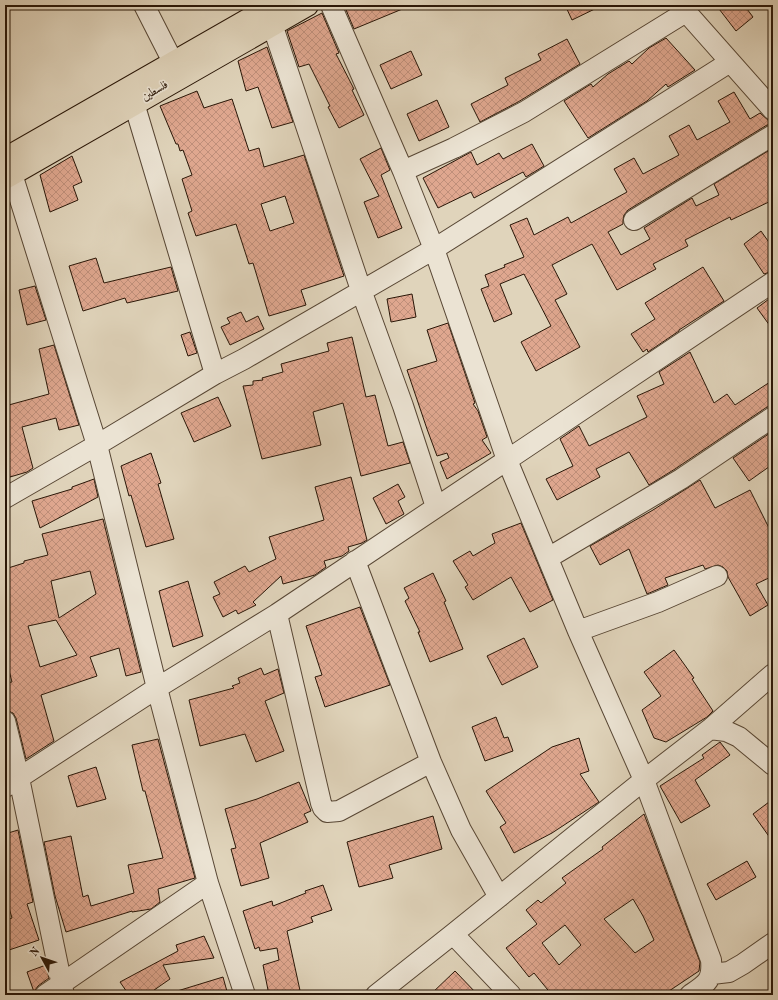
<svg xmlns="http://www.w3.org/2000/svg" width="778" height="1000" font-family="'Old Standard TT',Amiri,serif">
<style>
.building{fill:url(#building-cross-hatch);stroke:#291607;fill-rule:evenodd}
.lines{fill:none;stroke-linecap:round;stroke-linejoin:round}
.minor-casing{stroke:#574634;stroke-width:22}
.major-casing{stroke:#291607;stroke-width:24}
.minor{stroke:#ebe3d3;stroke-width:20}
.major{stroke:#e0d4bb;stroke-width:22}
.labels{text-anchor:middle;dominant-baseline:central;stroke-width:3.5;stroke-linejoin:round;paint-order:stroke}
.street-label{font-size:12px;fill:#291607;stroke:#ebe3d3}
</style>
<defs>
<pattern id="building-cross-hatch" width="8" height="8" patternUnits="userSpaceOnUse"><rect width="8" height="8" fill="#dfa78f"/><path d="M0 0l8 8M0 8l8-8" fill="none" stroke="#bf8f7a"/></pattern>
</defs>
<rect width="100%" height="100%" fill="#e0d4bb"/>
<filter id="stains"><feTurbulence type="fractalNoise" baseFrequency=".005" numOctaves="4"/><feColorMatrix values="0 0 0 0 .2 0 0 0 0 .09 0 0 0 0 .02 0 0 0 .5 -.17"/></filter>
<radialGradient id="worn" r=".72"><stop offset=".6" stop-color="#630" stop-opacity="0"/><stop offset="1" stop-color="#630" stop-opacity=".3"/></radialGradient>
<path class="building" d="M344,5H412L354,29Z
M565,5H603L572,20Z
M716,5H744L753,17L736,31Z
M322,13L339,53L336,54L354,89L352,90L364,115L339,128L328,107L330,106L309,64L299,67L287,31Z
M666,38L695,70L668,87L666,84L647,101L588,138L564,101L591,84L593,87L608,74L629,61L632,64L649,48Z
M567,39L580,64L518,102L480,122L471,104L508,85L505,78L541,60L538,54Z
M267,47L293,122L272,128L258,87L246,91L238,61Z
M411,51L422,75L391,89L380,65Z
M197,91L204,108L232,99L249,151L259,148L264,167L304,155L344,276L301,290L306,305L269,316L253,263L249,264L236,224L196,236L188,213L192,211L182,179L192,175L183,150L180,151L178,144H176L160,106ZM285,196L294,223L270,231L261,204Z
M734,92L750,119L760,113L769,121H773V124L767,125L628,210L624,215L623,220V224L608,232L621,255L650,239L644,228L692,198L696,206L719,195L714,184L773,148V200L731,220L730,217L685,240L688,246L653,264L656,269L617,290L592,244L552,265L567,294L555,300L580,347L536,371L521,342L551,326L524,274L500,284L512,314L494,322L481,289L489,286L485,275L505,267L504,265L524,257L510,225L527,218L534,235L568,217L571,223L627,192L614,169L634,158L643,174L679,155L669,136L689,125L697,140L730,122L718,101Z
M437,100L449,127L419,141L407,114Z
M532,144L544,166L526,177L523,172L474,198L471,192L438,208L423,178L471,152L477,165L499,153L503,159Z
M381,148L390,170L381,175L402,228L378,238L364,202L379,196L360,159Z
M72,156L82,182L73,186L78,200L50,212L40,175Z
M761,231L773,248V271L764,274L744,244Z
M96,258L104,283L171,267L178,291L127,303L125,298L83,311L69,266Z
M703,267L724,301L679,330V331L648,352L647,349L643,352L631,334L655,319L645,303Z
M35,286L46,320L27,325L19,290Z
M412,294L416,317L391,322L387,299Z
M773,296V330L757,308Z
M241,312L246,322L258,316L264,329L230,345L221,327L230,323L227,318Z
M448,323L475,403L473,404L478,411L487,437L482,440L491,453L447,479L440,462L449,458L447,453L437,456L427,429L407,370L437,361L427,330Z
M190,332L197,353L188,356L181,335Z
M352,337L366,397L375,395L388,446L403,442L410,463L361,476L343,403L313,412L321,445L262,459L243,386L253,385V381L263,380L262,378L283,372L281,364L329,351L327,343Z
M54,345L79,425L59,430L56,418L22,427L33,468L27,472L10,477L5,457V406L49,394L39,349Z
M690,352L714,403L727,394L735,405L773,380V406L767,407L675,469L649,485L629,452L596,469L600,477L557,500L546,479L573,466L560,439L579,426L589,446L647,417L637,396L664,384L659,372Z
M218,397L231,426L194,442L181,413Z
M773,431V464L749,481L733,458Z
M151,453L161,483L158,484L174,539L146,547L131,495L129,496L121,466Z
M351,477L367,540L362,543L348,547L349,551L342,556L324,561L326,567L315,575L283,584L281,576L253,602L256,605L238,614L236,610L223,617L213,597L220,594L214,582L245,566L249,572L276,559L269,537L324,520L315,487Z
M94,479L98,497L40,528L32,501L72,489V487Z
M700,480L715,508L750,490L773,536V576L756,584L768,605L750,616L728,577L727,571L723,567L718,565L705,569L703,565L665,578L668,585L647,594L629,549L600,565L590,546L653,510Z
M398,484L405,497L398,501L404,514L386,524L373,498Z
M103,519L141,672L126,676L119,648L90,657L97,676L41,695L54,741L26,759L16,718L13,713L5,710V683L12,682L5,655V569L24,563V561L48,555L42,534ZM90,571L96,594L59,618L51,581ZM56,620L77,655L40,667L28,626Z
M521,523L553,600L530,612L511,577L473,600L465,587L468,585L453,561L470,551L473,556L495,543L492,534Z
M433,573L446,601L444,602L463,649L430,662L418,632H420L405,601L409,598L404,588Z
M188,581L203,636L173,647L159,591Z
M360,607L390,685L325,707L315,677L322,675L306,626Z
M524,638L538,667L502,685L487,656Z
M674,650L694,678L692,679L713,711L707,717L666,742L654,738L642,710L661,696L644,672Z
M261,668L264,675L278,669L284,693L265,701L284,751L256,762L245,734L200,746L189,700L234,688L232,686L240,683L238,678Z
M496,717L504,738L508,737L513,751L485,761L472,727Z
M579,738L589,771L580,774L599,802L552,833L514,853L500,827L506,823L486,791L552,747Z
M158,739L195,878L158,889L160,902L151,909L132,912V911L66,932L55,896L44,842L71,836L83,897L88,895L91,906L134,893L128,865L163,858L145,791H143L132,745Z
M720,742L730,755L695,780L710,806L681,823L660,786L704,758L702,755Z
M96,767L106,799L77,807L68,776Z
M299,782L311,811L304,814L308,822L260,843L269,878L241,886L231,849L236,848L225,809L257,799Z
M773,799V842L753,814Z
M644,814L700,962L699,971L669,991L672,995H552L534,973L529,977L506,948L537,924L526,910L538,900L541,903L566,883L562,878L603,849L602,847ZM633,899L643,916L654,940L635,953L604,919ZM565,925L581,945L559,965L542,943Z
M433,816L442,849L389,865L393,878L359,887L347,842Z
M18,830L33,902L27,904L39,940L9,950L5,938V921L12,918L5,894V834Z
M747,861L756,877L716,900L707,884Z
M323,885L332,910L311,917L313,922L287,931L301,995H269L263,965L279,960L277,948L260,951L259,947L255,949L243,911L272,901L273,906L306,893L305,891Z
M204,936L214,958L163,965L170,979L147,995H129L120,982L178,951L176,945Z
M46,965L49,978L38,986L34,992L27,972Z
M455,971L478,995H430Z
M223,977L228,995H175L174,992Z"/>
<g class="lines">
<defs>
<path id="minor" d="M144,5L173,62
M331,5L403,171L434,249L507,460L578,631L644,780L711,960C713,981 706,984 690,995
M680,5L773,110
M272,24L361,290L403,406L436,507
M134,103L215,374
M403,171L454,148L524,112L686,12
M12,174L97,445L157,688L208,883L245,995
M634,220L773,135
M5,498L97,445L215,374L244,359L434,249L730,62
M548,558L681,479L773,417
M355,561L431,762L461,830L499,897
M277,614L321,803L323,808L327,812L339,811L431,762
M578,631L658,602L717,576
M5,721L19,778L64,995
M710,729L726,731L739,737L773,765
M5,787L157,688L277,614L773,282
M453,934L511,995
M712,974L729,972L743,964L773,943
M45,995L208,883
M376,995L453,934L644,780L710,729L773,674"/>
<path id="major" d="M5,159L274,5
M5,178L307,5"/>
</defs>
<use href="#minor" class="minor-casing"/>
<use href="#major" class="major-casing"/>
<use href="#minor" class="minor"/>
<use href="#major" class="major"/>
</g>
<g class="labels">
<g class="street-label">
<text transform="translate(155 91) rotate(-30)">فلسطين</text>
</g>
</g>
<rect width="778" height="1000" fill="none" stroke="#e0d4bb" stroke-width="20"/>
<rect x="6" y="6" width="766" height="988" fill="none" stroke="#291607" stroke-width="2"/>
<rect x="10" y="10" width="758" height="980" fill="none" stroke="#291607"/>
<g transform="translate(42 958) rotate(310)" stroke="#ebe3d3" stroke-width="3" paint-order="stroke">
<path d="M0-3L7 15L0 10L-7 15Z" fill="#291607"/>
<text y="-6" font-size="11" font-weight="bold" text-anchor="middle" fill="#291607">N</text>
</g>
<rect width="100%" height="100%" filter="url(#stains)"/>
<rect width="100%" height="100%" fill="url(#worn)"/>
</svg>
